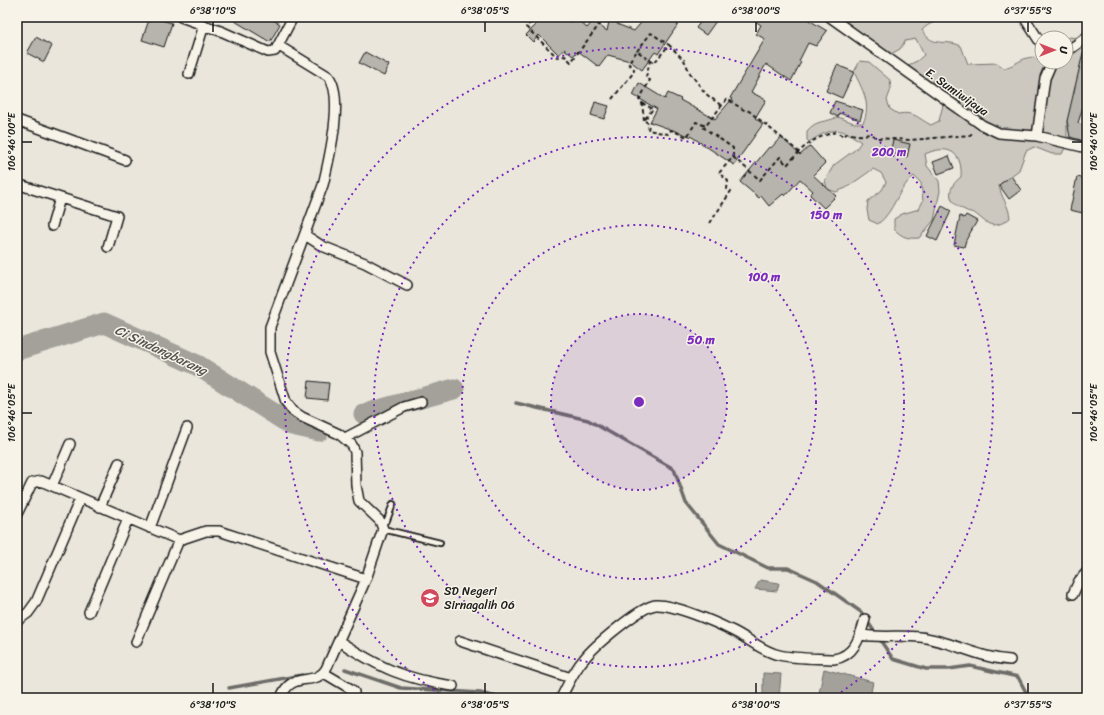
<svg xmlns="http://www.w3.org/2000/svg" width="1104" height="715" font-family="Sriracha,sans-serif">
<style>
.green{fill:#ccc8c0;stroke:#74726e}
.water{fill:#a3a19a;stroke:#6d6c68}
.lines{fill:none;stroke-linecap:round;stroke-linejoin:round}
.stream{stroke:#6d6c68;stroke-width:3.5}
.river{stroke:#a3a19a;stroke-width:21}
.building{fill:#b6b4ac;stroke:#1c1c1c}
.service-casing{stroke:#1c1c1c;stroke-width:8}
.minor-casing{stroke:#1c1c1c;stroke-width:12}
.path{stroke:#1c1c1c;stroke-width:2;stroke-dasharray:4 3;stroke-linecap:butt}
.service{stroke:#f7f3e8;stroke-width:4.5}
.minor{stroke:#f7f3e8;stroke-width:9}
.ticks{fill:none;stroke:#1c1c1c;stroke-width:1.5}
.ring{fill:none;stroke:#7b2cbf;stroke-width:2;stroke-dasharray:2 4}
.labels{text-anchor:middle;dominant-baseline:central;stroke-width:3;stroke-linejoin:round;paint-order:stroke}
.street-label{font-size:12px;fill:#1c1c1c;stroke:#f7f3e8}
.poi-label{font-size:12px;fill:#1c1c1c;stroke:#f7f3e8;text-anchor:start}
.water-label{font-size:13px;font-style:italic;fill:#52514e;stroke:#f7f3e8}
.centre{fill:#7b2cbf;stroke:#f7f3e8;stroke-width:2}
.ring-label{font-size:12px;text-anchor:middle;font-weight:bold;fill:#7b2cbf;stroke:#f7f3e8;stroke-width:3;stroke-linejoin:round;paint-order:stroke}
.neatline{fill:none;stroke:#1c1c1c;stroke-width:1.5}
.ticks-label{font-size:10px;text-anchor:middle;fill:#1c1c1c}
</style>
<rect width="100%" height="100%" fill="#eae6dc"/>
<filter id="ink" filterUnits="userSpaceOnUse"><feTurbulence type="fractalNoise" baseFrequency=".025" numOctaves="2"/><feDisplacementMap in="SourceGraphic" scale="8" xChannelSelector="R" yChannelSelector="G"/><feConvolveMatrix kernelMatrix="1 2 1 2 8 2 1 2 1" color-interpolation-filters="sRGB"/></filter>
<g filter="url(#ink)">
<path class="green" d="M828,17H947C937,22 930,22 922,30C933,49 945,38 961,46L968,64L997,63L1004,68C1020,64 1024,53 1042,59V62H1066V39L1070,37L1087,40V75L1067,121V137H1070L1062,154H1052L1034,147L1026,151L1019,170L999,185C1001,198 1009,205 1010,218C1005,222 1000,225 993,225C985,224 981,217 974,213C972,212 968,212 965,210C947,203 946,188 961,177C963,151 947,144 925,154L927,166L939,181L940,191L934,220L919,238C907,239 902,237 894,229V219L902,214L919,209L923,201L921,183L914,176C897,189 895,211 878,224L869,220L867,210L868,201L882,190L886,182L881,173L873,169L846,188L836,192L827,189L825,180L834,165L856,149L861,142C856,139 852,135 847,133C834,126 820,135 809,142L807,140V131C817,119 825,123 838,117L854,123H863C872,104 862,89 854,72L860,61L869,62L890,80L891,89L887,100L890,109L898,114C915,111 917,118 931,125L939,121C943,103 948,97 934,82C918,82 908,85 902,68L917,61L924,55L916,39L905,41L900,49L891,54L881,51Z"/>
<path class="water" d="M760,580L779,583L777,591L755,589Z
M824,669L873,682L870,698H818Z
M763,673L781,674L779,698H763Z"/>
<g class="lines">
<path class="stream" d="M516,403L588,420L674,469L686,503L719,544L768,568H788L817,581L861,612L893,659L926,669H949L970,666L1018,677L1029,698
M345,669L401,688L480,693L501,698
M229,688L302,675"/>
<path class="river" d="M17,350L104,323L197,365L292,425L319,431
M364,414L454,389"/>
</g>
<path class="building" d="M150,17L172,23L164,47L142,40Z
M228,17H268L280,24L270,42Z
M528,17H564L570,22L574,17L587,28L593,21L607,31L610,17H619L617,24L634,31L646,17H683L658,54L655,52L642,70L630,61L608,55L599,67L578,51L573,56L564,49L559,55L539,35L533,42L526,35L536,25Z
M704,17H719L706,35L696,28Z
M749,17H804L827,31L816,46L808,43L799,61L801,62L791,81L766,64L751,92L766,100L755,118L763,124L734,165L692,137L650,122L657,109L633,95L639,83L665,99L668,93L681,99L680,100L715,119L732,99L730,98L737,86L765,39L756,34L761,25Z
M36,37L52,46L44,62L27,53Z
M365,52L389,65L384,76L359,63Z
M1083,53H1087V100H1085L1078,123L1087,127V142L1070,137L1067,121Z
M837,65L854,72L842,98L826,91Z
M835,101L863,110L860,120L839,113L838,117L830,113Z
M595,102L609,106L604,119L591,115Z
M781,137L800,155L810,146L825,163L813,175L836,196L824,208L810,195L813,191L800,179L785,196L783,194L769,206L761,196L759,198L740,182L769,147L771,148Z
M893,140L910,144L907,157L890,153Z
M949,156L954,168L938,174L933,162Z
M1011,176L1021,190L1009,199L999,185Z
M1077,177L1087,179V214L1070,210Z
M942,206L951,211L937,241L927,236Z
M966,215L977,221L966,240L964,247L954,245L960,216L964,218Z
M309,381L329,383L327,400L307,398Z"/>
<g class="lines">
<defs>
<path id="service" d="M382,524L387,520L393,504
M383,529L440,543"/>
<path id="minor" d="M181,17L223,32L268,52L275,51L293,17
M830,17L982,125L999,133L1037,136L1087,148
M1024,17L1042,45
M279,46L328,76C345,95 329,160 323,185L270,327V352L286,402L293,411L302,417L339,434L352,445L355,452L356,485L359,501L380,521L383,529L366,579L326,669C315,688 291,669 281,698
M1066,52L1087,37
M189,74L204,25
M17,120L125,160
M1037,136L1045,78L1052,62
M17,184L117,216L108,247
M52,226L60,198
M305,235L322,246L365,263L407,285
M345,438L404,407L421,402
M52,486L70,444
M100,507L119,463
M17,514L32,483L41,481L179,540L206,531H219L366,579
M150,528L187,428
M1073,594L1079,581L1087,572
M89,612L128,519
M17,621L28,613L36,602L80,499
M861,635C881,638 901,635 920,637C952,641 978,658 1010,660
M339,641C380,668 404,679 453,686
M460,641L571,678
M136,642L179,540
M324,673L351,689L354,692L353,698
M561,698C568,684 574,670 584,659C594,646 641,606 656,605C673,604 715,622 731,630C747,637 761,651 779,655C796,659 816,658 834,659C854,656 860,638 865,619"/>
</defs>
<use href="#service" class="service-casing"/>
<use href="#minor" class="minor-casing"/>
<path class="path" d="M532,17L528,21L530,23L526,27L557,57L565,56L571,62L605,17
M639,17H641
M637,51L651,33L669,45
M612,99L634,72V69L628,63L637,51L654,63L669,45L684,60L690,73L706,94L722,106
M642,103L653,109L644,120L649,124L648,130L668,134L671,130L687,137L696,122L706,126
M644,120L642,103L639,100L650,80L646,77L650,61
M733,157V148L704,128L727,99L744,110L749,111L799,152
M710,223L731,191L727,189L728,181L719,173L733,157L760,180L780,157L787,165C804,146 810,139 836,132L843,136L848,133C851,134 855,135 858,135C866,136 869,131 876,138L911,140L970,135L974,132"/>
<use href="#service" class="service"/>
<use href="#minor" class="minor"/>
</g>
</g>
<path class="ticks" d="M213,22V32M485,22V32M756,22V32M1028,22V32M22,142H32M1072,142H1082M22,413H32M1072,413H1082M213,683V693M485,683V693M756,683V693M1028,683V693"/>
<circle cx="639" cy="402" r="88" fill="#7b2cbf" fill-opacity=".12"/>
<g class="ring">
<circle cx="639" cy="402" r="88"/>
<circle cx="639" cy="402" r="177"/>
<circle cx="639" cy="402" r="265"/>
<path d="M444 697A354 354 0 1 1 834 697"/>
</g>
<defs>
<symbol id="school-disc" viewBox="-11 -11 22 22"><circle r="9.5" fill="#d1495b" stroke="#f7f3e8"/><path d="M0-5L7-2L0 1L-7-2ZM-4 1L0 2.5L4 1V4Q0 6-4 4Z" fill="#fff"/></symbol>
</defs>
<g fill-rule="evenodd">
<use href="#school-disc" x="419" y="587" width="22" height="22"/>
</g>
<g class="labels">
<g class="street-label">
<text transform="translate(957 92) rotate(35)">E. Sumiwijaya</text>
</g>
<g class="poi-label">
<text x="444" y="591">SD Negeri<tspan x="444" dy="14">Sirnagalih 06</tspan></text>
</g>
<g class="water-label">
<text transform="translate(161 350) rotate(25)">Ci Sindangbarang</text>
</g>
</g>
<circle cx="639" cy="402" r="6" class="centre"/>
<g class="ring-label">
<text x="889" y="156">200 m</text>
<text x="826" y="219">150 m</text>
<text x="764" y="281">100 m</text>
<text x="701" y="344">50 m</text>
</g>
<rect width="1104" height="715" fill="none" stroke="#f7f3e8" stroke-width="44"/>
<g transform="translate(1054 50) rotate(90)"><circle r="19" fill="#f7f3e8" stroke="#9f9d96"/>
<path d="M0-3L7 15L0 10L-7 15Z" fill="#d1495b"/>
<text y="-6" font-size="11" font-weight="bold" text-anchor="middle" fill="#1c1c1c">U</text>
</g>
<rect x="22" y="22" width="1060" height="671" class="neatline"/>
<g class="ticks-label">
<text x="213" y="14">6°38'10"S</text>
<text x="485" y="14">6°38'05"S</text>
<text x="756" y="14">6°38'00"S</text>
<text x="1028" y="14">6°37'55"S</text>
<text transform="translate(1093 142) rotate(-90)" y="4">106°46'00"E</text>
<text transform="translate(11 142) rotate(-90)" y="4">106°46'00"E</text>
<text transform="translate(1093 413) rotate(-90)" y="4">106°46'05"E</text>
<text transform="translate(11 413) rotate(-90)" y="4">106°46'05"E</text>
<text x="213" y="708">6°38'10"S</text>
<text x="485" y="708">6°38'05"S</text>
<text x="756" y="708">6°38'00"S</text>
<text x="1028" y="708">6°37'55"S</text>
</g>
</svg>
